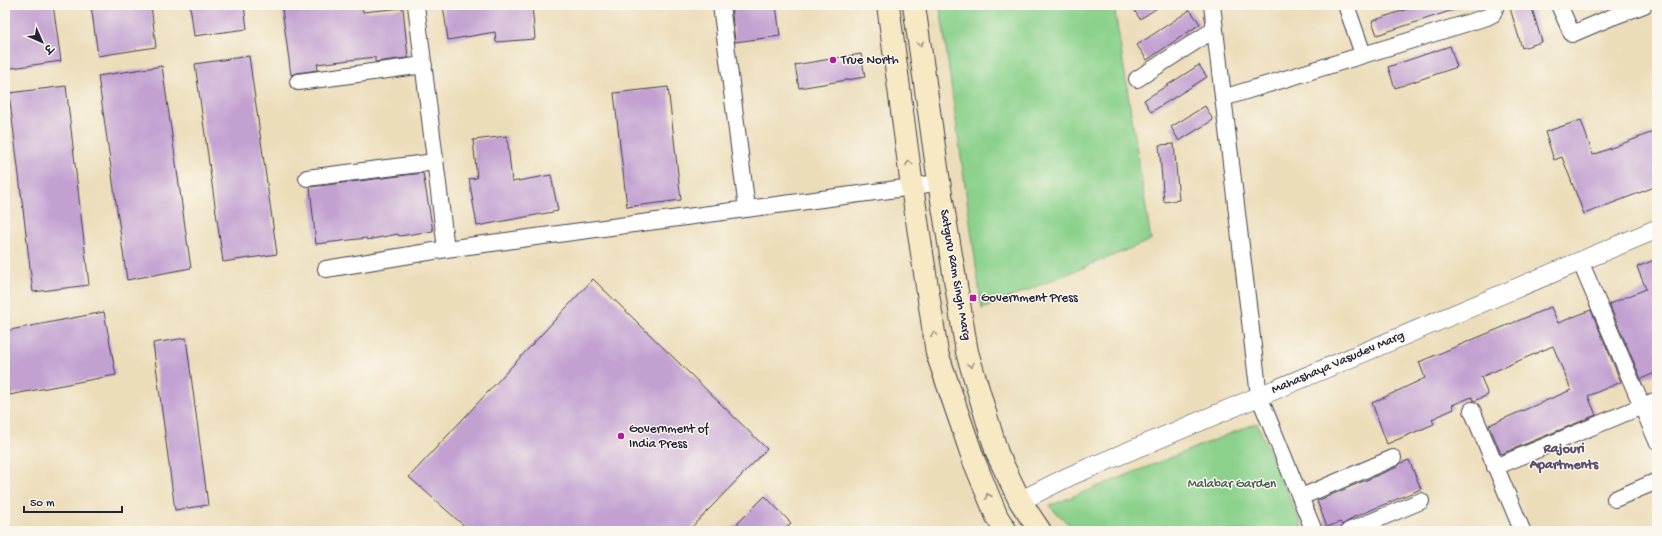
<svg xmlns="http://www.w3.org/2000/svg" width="1662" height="536" font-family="'Gochi Hand','Playpen Sans Deva',sans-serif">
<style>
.green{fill:#8bd18c;stroke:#567a64}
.building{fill:#c2a1d1}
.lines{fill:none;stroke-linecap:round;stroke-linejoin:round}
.minor-casing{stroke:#403e4e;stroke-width:18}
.tertiary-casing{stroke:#403e4e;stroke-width:20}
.secondary-casing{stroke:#403e4e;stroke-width:24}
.minor{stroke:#fff;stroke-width:16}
.tertiary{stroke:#fff;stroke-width:19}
.secondary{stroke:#f6e9c3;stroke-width:22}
.oneway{stroke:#978f86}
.poi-dot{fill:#b5179e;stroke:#fbf7ec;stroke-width:1.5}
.labels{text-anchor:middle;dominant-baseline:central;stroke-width:3;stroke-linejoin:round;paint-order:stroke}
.poi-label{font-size:13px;fill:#22223b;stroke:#fbf7ec;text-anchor:start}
.street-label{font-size:13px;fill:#22223b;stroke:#fbf7ec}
.park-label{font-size:13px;fill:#425753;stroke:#fbf7ec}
.neighbourhood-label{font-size:14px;font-weight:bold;fill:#5a4e70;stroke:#fbf7ec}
</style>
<rect width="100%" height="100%" fill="#fbf7ec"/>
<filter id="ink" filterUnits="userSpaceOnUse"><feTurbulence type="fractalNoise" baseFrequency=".025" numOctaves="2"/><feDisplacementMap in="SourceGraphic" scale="8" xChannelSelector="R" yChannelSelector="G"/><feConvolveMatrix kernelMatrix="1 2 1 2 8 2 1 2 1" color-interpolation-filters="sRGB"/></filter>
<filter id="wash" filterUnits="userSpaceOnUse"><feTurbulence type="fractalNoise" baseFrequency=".012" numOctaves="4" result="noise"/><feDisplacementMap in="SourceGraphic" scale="16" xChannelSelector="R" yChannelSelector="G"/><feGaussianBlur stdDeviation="0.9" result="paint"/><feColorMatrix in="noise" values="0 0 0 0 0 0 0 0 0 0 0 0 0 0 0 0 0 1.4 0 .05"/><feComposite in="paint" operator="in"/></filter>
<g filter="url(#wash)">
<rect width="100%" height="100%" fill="#ecddba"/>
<path class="green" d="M940,5H1114L1151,240L982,309Z
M1257,423L1304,531H1076L1049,506Z"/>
<g id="blocks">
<path class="building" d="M5,5H53L61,61L5,69Z
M91,5H151L156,47L98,56Z
M190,5H244L247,29L194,36Z
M305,5H362L363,12L403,8L408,58L375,62V57L317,64L318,70L297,73L291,75L282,9Z
M443,5H532L535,39L496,42L495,32L448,40Z
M731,5H776L780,36L735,42Z
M1131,5H1162L1140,19Z
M1419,5H1461L1462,7L1377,35L1372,21Z
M1509,5H1531L1542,42L1522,48Z
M1190,10L1200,24L1147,60L1137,45Z
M1450,46L1457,67L1395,88L1388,67Z
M861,54L865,77L799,88L795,65Z
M249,56L277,254L223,262L195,64Z
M1199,65L1207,77L1151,112L1144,100Z
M162,66L191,268L127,280L98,76Z
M66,86L89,285L33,292L9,93Z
M668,87L681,200L627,207L614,93Z
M1205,106L1213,120L1179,141L1171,127Z
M1581,120L1593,155L1653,132L1657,143V186L1584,214L1562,157L1554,160L1545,132Z
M507,136L512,182L551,175L558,211L477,226L469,179L477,178L473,140Z
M1174,144L1179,200L1164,202L1159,145Z
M423,173L433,231L399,236L398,234L367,240V238L316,244L310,187Z
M1657,259V372L1641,379L1609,304L1646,289L1637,267Z
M593,279L767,449L688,531H470L409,477Z
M1551,307L1558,323L1591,310L1621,382L1588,396L1596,415L1501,454L1489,425L1571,390L1553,346L1481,377L1488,395L1474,401L1472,397L1452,405L1454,409L1432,419L1434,424L1387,444L1372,403L1425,378L1419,362Z
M104,312L116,375L9,395L5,373V331Z
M186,338L208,505L175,510L153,343Z
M1409,460L1421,489L1352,518V519L1342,525L1340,522L1327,527L1317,501L1397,467L1401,463Z
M765,496L791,523L782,531H730Z"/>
</g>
</g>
<g filter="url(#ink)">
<use href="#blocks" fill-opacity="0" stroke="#403e4e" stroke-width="1"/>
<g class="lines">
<defs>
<path id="minor" d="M416,5L446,249
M721,5L747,209
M1212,5L1259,396L1314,531
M1346,5L1363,54
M1559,5L1572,34L1612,17L1644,5
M1137,79L1215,29
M298,82L424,65
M1223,98L1487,17L1493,14L1496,5
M307,178L435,162
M1580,261L1657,441
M326,269L446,249L912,187L939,182
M1472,410L1522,530
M1495,467L1657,400
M1301,497L1393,458
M1615,499L1657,481
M1349,531L1421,501"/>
<path id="tertiary" d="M1020,501L1070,476L1657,229"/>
<path id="secondary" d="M888,5L912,187L937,353L974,461L997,517L1006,531
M914,5L939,182L967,352L997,453L1020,501L1040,531"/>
</defs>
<use href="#minor" class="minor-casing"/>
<use href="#tertiary" class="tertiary-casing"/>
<use href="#secondary" class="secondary-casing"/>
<use href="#minor" class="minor"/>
<use href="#tertiary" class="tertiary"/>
<use href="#secondary" class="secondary"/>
</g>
<defs><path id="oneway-chevron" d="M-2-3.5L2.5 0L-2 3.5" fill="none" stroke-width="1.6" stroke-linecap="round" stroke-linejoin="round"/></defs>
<g class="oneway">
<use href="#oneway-chevron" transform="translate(920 44) rotate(82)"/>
<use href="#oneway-chevron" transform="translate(909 163) rotate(-98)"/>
<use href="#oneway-chevron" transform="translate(934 334) rotate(-99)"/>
<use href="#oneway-chevron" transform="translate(971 365) rotate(74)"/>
<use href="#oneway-chevron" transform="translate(988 496) rotate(-113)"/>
</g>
</g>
<g class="poi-dot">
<circle cx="833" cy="60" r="4"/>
<rect x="969" y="294" width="8" height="8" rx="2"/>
<circle cx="621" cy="436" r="4"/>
</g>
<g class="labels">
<g class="poi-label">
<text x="841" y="60">True North</text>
<text x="981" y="298">Government Press</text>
<text x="629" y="429">Government of<tspan x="629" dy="15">India Press</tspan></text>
</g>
<g class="street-label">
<text transform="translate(955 275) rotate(80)">Satguru Ram Singh Marg</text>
<text transform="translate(1338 363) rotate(-23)">Mahashaya Vasudev Marg</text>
</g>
<g class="park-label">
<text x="1232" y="484">Malabar Garden</text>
</g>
<g class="neighbourhood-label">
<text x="1564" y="449">Rajouri<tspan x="1564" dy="16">Apartments</tspan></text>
</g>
</g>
<rect width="1662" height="536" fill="none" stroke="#fbf7ec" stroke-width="20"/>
<g transform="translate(42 42) rotate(135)" stroke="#fbf7ec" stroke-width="3" paint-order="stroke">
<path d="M0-3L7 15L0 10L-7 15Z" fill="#22223b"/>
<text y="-6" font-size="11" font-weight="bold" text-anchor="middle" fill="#22223b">उ</text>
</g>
<path d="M24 506v6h98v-6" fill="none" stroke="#22223b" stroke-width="2"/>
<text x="30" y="506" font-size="12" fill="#22223b" stroke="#fbf7ec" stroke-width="3" paint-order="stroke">50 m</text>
</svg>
